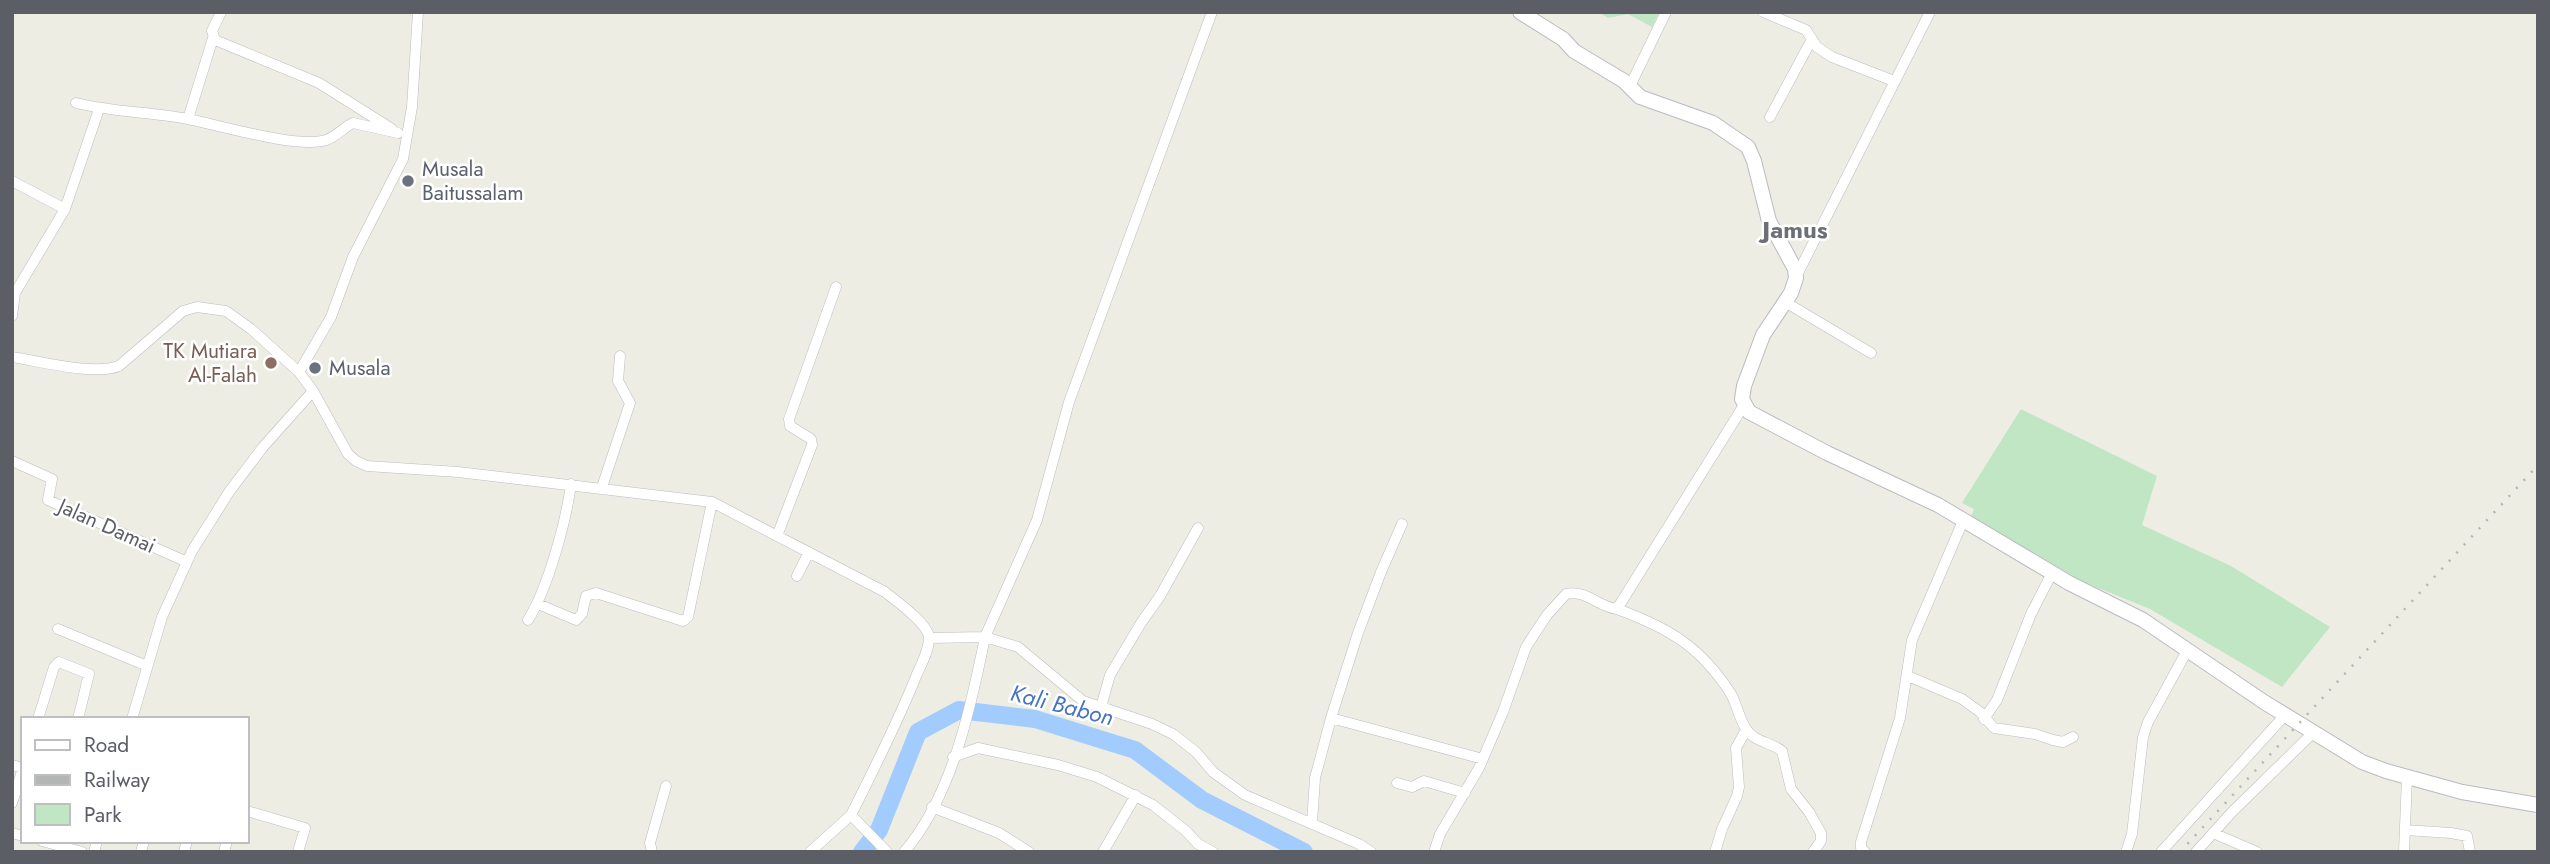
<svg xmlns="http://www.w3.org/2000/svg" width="2550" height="864" font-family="Jost,sans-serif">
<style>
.green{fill:#c0e6c4}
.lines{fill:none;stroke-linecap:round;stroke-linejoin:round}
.river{stroke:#a3ccfe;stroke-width:18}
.street-casing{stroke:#bbbcc2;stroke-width:11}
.secondary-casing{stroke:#b9bbc1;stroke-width:16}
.street{stroke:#fff;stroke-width:10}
.secondary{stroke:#fff;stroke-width:14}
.rail{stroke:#b4b5b5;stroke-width:2.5;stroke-dasharray:2 9;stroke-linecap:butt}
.worship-dot{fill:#6b7280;stroke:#fff;stroke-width:2.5}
.education-dot{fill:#8d6e63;stroke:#fff;stroke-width:2.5}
.labels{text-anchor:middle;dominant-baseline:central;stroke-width:5;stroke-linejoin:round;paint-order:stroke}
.worship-label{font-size:21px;fill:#5b616d;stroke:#fff;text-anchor:start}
.education-label{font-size:21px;fill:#785e54;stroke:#fff;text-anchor:end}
.street-label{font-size:21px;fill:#5b5e64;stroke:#fff}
.water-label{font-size:23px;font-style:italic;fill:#4574c2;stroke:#fff}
.quarter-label{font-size:24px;font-weight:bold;fill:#6c7076;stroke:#fff}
</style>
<rect width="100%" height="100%" fill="#eeede3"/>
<path class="green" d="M1599,12H1659L1652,27L1628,14L1608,18Z
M2021,409L2157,476L2142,525L2231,566L2330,627L2282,687L2150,609L2081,581L1970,520L1974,509L1962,503Z"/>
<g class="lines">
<path class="river" d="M862,852L879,830L918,732L959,710L1035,719L1135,750L1202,800L1304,852"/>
<defs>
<path id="street" d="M221,12L212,31L215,40L319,83L392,129
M1212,12L1069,402L1037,520L985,637L1018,647L1083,701L1152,724L1173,734L1196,752L1213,772L1245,795L1359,844L1371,852
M1763,12L1806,30L1817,47L1832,57L1894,81
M1630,86L1666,12
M76,103C112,112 150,112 188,119C219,125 298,149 326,140C336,137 344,127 353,123L398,133
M1770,117L1812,39
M188,119L213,38
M12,181L65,209
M1796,277L1930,12
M1785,302L1871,353
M12,316L15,293L65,209L99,109
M12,357C40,361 93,376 119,366L183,311L197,307L226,311L251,329L299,372L313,391L348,454L356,461L367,466L458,472L712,502L885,592C896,601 929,624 929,638C929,650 922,663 917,674C898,722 874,769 851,815
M299,372L331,317L353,257L403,159L412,107L418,12
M12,461L52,479L48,500L187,562
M602,487L630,403L618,381L620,356
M777,536L812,445L811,439L790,426L789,419L836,287
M797,576L809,552
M538,604L576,620L582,614L586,596L596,593L683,621L688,617L712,502
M1617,609C1669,628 1701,647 1731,694C1737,705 1739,718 1746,729C1754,742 1771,742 1782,751L1791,789L1809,812L1821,833V841L1813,852
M528,620C548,588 566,522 571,484
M58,629L147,666
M1908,676L1962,699L1980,712L1994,728L2035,734L2053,740L2063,742L2073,737
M1101,707L1110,675L1141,623L1160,596L1198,528
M1331,718L1483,759
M38,719L54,667L59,662L89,674L78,719
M132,719L162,617L192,551L229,492L263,447L313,391
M1984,719L1997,700L2031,614L2052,573
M953,757L978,748L1058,765L1097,777L1153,805L1186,831L1198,844L1213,852
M12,765L23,768
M1397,783L1412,787L1424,781L1465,793
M12,803L23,768
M932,807L999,833L1029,852
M247,811L305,828L298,852
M1312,823L1315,778L1331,718L1358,633L1381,572L1402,524
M2405,830L2451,833L2467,836L2470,852
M12,833L23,836
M2213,833L2257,852
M42,841L82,852
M94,852L97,841
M141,852L144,841
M184,852L187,841
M224,852L227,841
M652,852L650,843L666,786
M810,852L851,815L887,852
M904,852C952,797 971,707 985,637L929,638
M1103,852L1136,795
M1434,852L1440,834L1479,768L1503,712L1526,647L1547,615L1566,594C1585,589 1599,607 1617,609L1744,405
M1715,852L1722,829L1737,796L1739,787L1736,748L1746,730
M1865,852L1861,848V842L1900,718L1912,640L1963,521
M2126,852L2132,834L2143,737L2148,722L2188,649
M2161,852L2285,715
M2196,852L2232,812L2314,732
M2404,852L2407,777"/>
<path id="secondary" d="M1520,12L1563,39L1574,51L1624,81L1640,97L1713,123L1748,147L1754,161L1769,221L1795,269L1796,278L1791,293L1763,335L1744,386L1742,399L1749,412L1827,453L1938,505L2069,583L2143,620L2264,702L2362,762L2386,771L2462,792L2538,805"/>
</defs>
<use href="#street" class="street-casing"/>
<use href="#secondary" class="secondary-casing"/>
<use href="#street" class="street"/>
<use href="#secondary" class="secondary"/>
<path class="rail" d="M2180,852L2538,465"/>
</g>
<g class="worship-dot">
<circle cx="408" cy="181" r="7"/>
<circle cx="315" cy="368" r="7"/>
</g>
<circle class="education-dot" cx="271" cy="363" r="7"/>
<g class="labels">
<g class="worship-label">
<text x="422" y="169">Musala<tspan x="422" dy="24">Baitussalam</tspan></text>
<text x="329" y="368">Musala</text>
</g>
<g class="education-label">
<text x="257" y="351">TK Mutiara<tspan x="257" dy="24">Al-Falah</tspan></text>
</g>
<g class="street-label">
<text transform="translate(107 526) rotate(24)">Jalan Damai</text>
</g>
<g class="water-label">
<text transform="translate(1062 705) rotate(14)">Kali Babon</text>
</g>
<g class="quarter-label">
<text x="1795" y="229">Jamus</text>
</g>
</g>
<rect width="2550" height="864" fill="none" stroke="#5b5e64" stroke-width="28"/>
<rect x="21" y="717" width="228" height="126" fill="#ffffff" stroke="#bdbfc1" stroke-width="2"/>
<rect x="35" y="740" width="35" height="10" fill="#ffffff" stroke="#bdbfc1" stroke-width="2"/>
<text x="84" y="752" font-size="21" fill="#5b5e64">Road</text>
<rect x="35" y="775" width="35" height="10" fill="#b4b5b5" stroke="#bdbfc1" stroke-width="2"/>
<text x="84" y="787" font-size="21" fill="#5b5e64">Railway</text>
<rect x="35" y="804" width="35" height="21" fill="#c0e6c4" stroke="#bdbfc1" stroke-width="2"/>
<text x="84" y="822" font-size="21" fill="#5b5e64">Park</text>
</svg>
